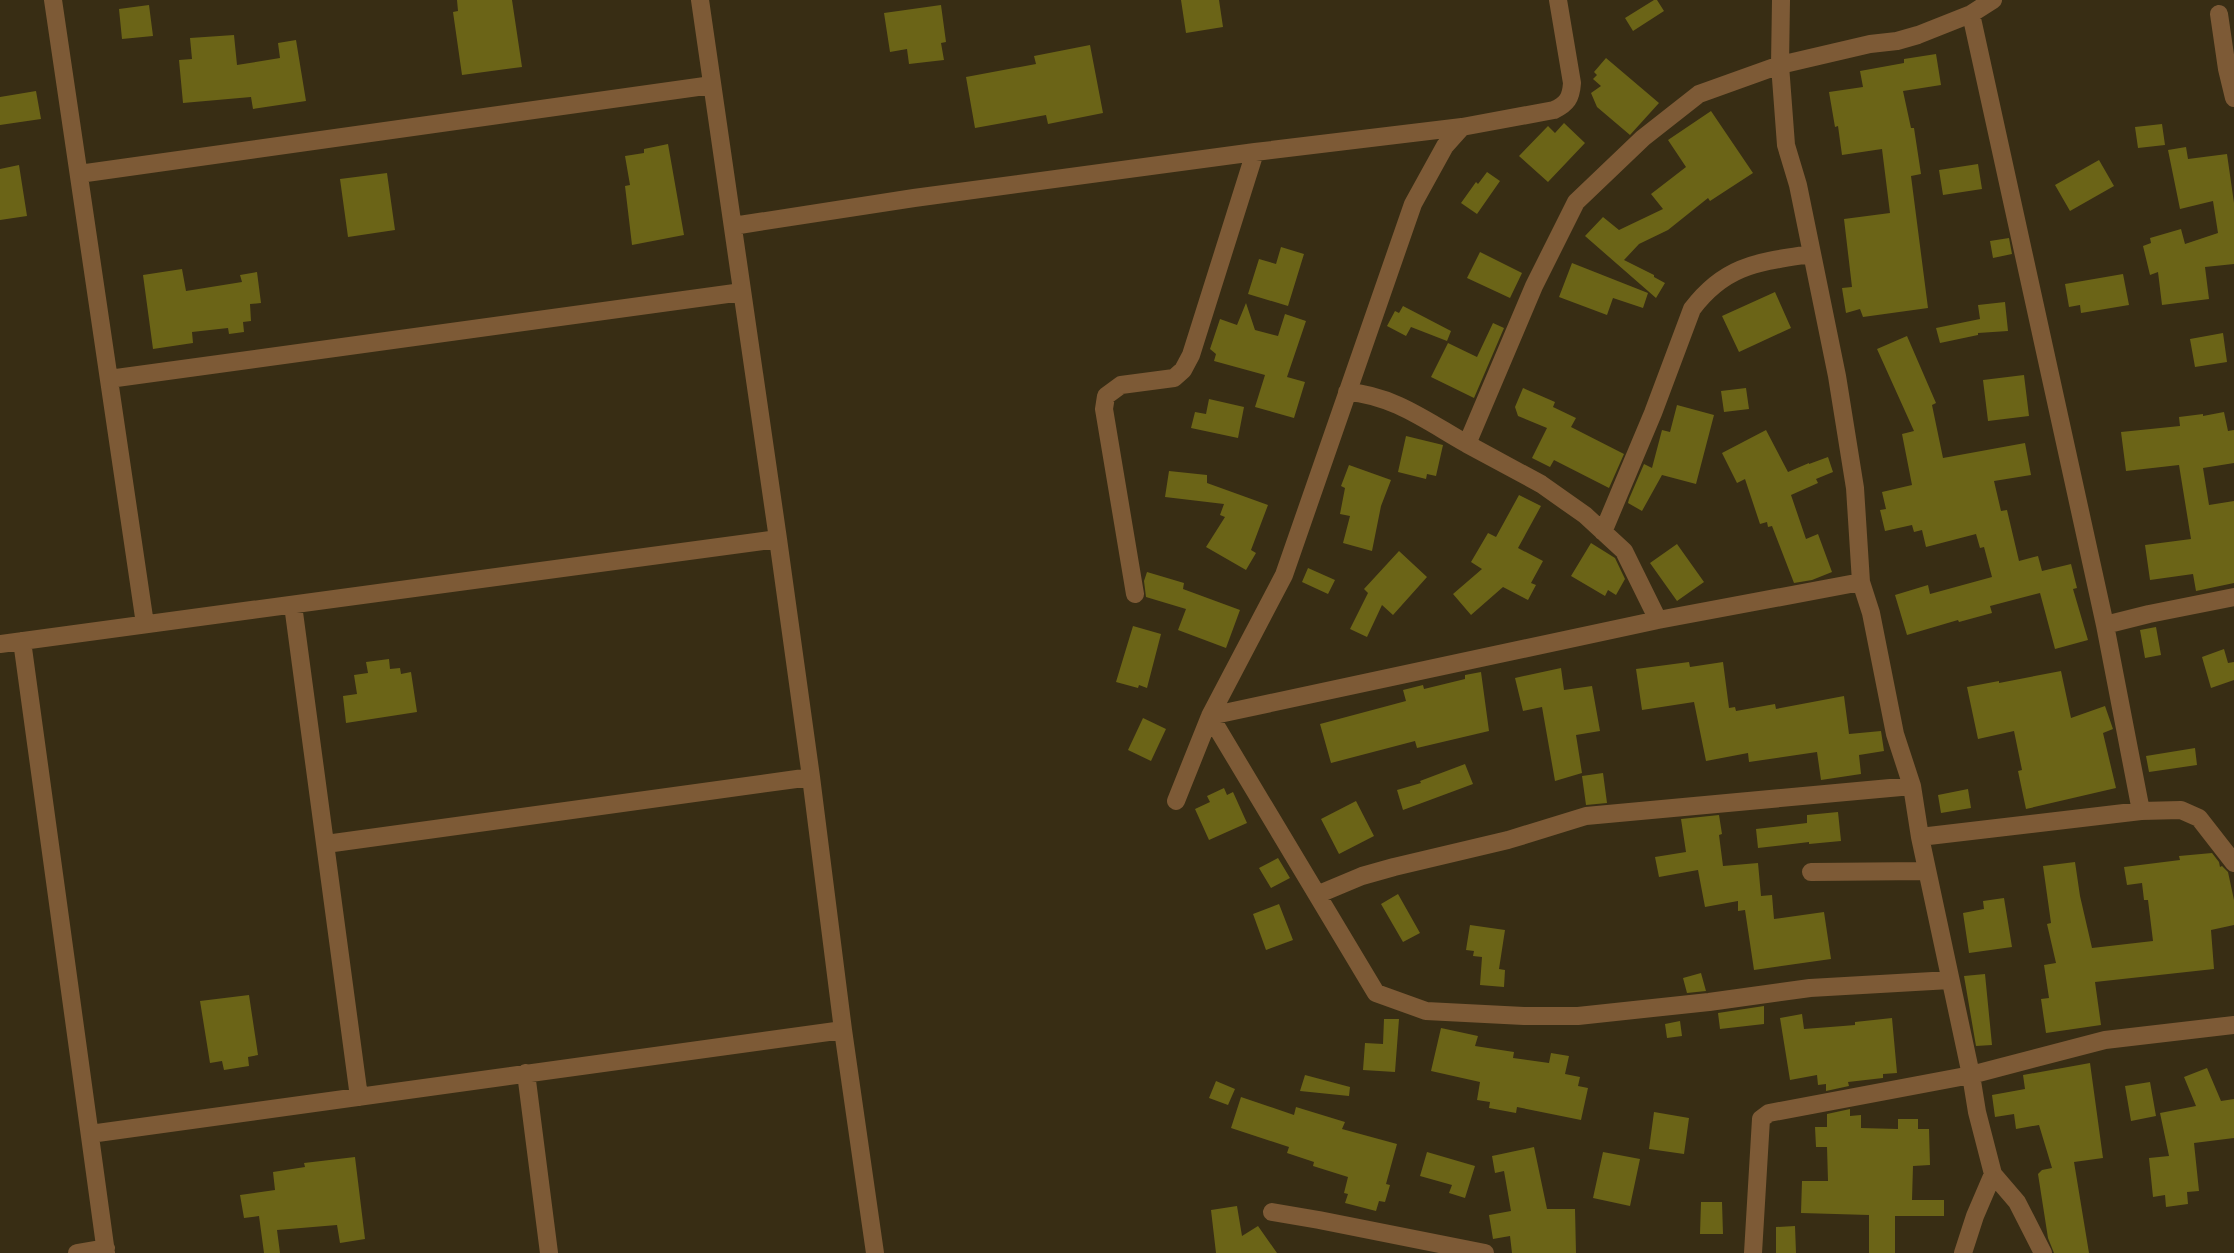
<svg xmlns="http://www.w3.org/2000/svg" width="2234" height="1253" font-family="'Open Sans',sans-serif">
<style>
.building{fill:#6b6417}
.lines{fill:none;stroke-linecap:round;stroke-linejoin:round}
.minor{stroke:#7d5a36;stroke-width:18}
</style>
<rect width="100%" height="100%" fill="#382d14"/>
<path class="building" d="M457,0H512L522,67L462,75L453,12L458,11Z
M1181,0H1219L1223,27L1186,33Z
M1654,0H1657L1664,11L1633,31L1625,18Z
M149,5L153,36L122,39L119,9Z
M941,5L946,42L941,43L944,60L909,64L907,49L890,52L884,13Z
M234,35L237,65L280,58L278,43L296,40L306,101L253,109L251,97L183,103L179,60L192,59L190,38Z
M1090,45L1103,113L1048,124L1046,115L975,128L966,77L1036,64L1034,56Z
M1936,54L1941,85L1903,91L1911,128H1914L1921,174L1911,176L1928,308L1863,317L1860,309L1846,313L1842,288L1852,287L1844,219L1890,213L1882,149L1842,155L1838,126L1835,127L1829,92L1863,87L1860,71L1904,63V59Z
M1606,58L1659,103L1630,135L1597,107L1591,93L1601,86L1593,79L1597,75L1594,72Z
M36,91L41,119L0,125V97Z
M1711,111L1753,173L1710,201L1708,198L1668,230L1639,244L1624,260L1654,275V277L1665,283L1656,298L1585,236L1603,217L1619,230L1663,209L1651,194L1686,167L1668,140Z
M1564,123L1585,143L1548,182L1519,156L1548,126L1555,133Z
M2162,124L2165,145L2138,148L2135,127Z
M668,144L684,235L632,245L625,186L630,185L625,156L644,153V149Z
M2186,147L2188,159L2227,154L2234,203V264L2205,267L2209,299L2162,305L2158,272L2150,275L2143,246L2151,243L2150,238L2181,229L2185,244L2218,233L2213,201L2180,209L2168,150Z
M2099,160L2114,186L2070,211L2055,185Z
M1978,164L1982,189L1943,195L1939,170Z
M19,165L27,216L0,220V169Z
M1487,172L1500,181L1477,214L1461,203L1476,182L1478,184Z
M387,173L395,230L348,237L340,179Z
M2009,238L2012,254L1993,258L1990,241Z
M1281,247L1304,254L1288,306L1248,294L1259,259L1276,264Z
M1480,252L1522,273L1510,298L1467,278Z
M1572,263L1648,293L1643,308L1613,298L1607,315L1559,297Z
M182,269L186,291L242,282L240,275L257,272L261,303L250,304L251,321L243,322L244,332L229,334L228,328L192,332L193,343L153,349L143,275Z
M2123,274L2129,305L2081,313L2080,305L2069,307L2065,284Z
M1775,292L1791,328L1739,352L1722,316Z
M2005,302L2008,331L1978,333V335L1940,343L1936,328L1980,319L1978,305Z
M1246,303L1255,330L1278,336L1285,314L1306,321L1287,377L1305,382L1294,418L1255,407L1265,375L1214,361L1216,354L1210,349L1220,319L1237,325Z
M1403,306L1451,331L1447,341L1411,327L1406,336L1387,326L1395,311L1399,313Z
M1493,323L1504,328L1474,398L1431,377L1448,343L1477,357Z
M2223,333L2227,362L2195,367L2190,339Z
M1907,336L1936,403L1932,405L1943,458L2025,443L2031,475L1994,481L2001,511L2007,510L2019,561L2038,556L2042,571L2071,564L2077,588L2073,589L2088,640L2055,649L2040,593L1990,606L1992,613L1959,622L1958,620L1907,635L1895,595L1928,585L1930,594L1992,577L1984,547L1980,548L1976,534L1926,547L1922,530L1914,532L1912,525L1885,531L1880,510L1886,509L1882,492L1912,485L1902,434L1914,431L1877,349Z
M2024,375L2029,416L1988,421L1983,380Z
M1523,388L1555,402L1553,407L1576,418L1571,427L1624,454L1609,488L1554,460L1550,467L1532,458L1547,428L1518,416L1515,407Z
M1746,388L1749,409L1724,412L1721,391Z
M1209,399L1244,407L1238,438L1191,428L1195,412L1206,414Z
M1677,405L1714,415L1696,484L1662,475L1642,511L1628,503L1629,499L1644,464L1652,468L1662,430L1670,432Z
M2224,412L2228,431L2234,430V463L2203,468L2209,505L2234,501V583L2196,591L2193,574L2150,580L2145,545L2191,539L2179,465L2126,471L2121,432L2180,426L2179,417L2203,414V416Z
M1766,430L1788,472L1809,463V464L1828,457L1833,472L1816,479L1818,483L1791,495L1806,539L1818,534L1832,572L1812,580L1794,583L1772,526L1768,527L1767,522L1760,524L1745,479L1737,483L1722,453Z
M1406,436L1443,445L1436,476L1427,474L1426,479L1398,472Z
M1349,465L1391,480L1381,506L1372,551L1343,543L1350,516L1340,514L1345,488L1341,486Z
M1169,471L1207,475V483L1268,505L1251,550L1256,553L1246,570L1206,547L1225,517L1220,515L1224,504L1165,497Z
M1519,495L1541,506L1518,548L1543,561L1531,583L1536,585L1528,600L1503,587L1471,615L1453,594L1482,569L1471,562L1488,533L1496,537Z
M1591,543L1615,558L1625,579L1616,595L1608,590L1605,596L1571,576Z
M1677,544L1704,582L1677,601L1650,563Z
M1399,551L1427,577L1393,615L1382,605L1367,637L1350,629L1368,593L1364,589Z
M1308,568L1335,580L1328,594L1302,582Z
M1147,572L1184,583L1183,589L1240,610L1226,648L1178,630L1186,609L1146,597L1144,581Z
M1133,626L1161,634L1147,688L1139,685L1138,688L1116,682Z
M2156,627L2161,655L2145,658L2140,630Z
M2224,649L2228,663L2234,662V680L2211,688L2202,657Z
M389,659L390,669L400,668L401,674L411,672L417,712L346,723L343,696L357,694L354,675L368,673L366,662Z
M1689,662L1690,667L1723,662L1729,708L1735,707L1736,711L1775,704L1776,709L1844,696L1849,734L1881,731L1884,751L1859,755L1861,774L1821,780L1817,752L1749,762L1748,753L1706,761L1694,702L1642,710L1636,669Z
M1561,668L1564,690L1592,686L1600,731L1576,735L1582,773L1555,781L1542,707L1523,711L1515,678Z
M2061,671L2071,718L2105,706L2113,729L2103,733L2116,788L2026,809L2018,771L2022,770L2014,731L1978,739L1967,687L1999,681V683Z
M1481,672L1489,731L1417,748L1415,741L1331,763L1320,724L1406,701L1403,690L1423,685L1424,689L1465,679V675Z
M1143,718L1166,729L1151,761L1128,750Z
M2195,748L2197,765L2149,772L2146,756Z
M1465,764L1473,784L1403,810L1397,790L1421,783L1420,781Z
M1603,773L1607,803L1586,805L1582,776Z
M1224,788L1227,795L1233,792L1247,823L1209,840L1195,809L1210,802L1207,796Z
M1968,789L1971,808L1941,813L1938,795Z
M1356,801L1374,836L1339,854L1321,819Z
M1838,812L1841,841L1809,844V842L1758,848L1756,829L1807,823V815Z
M1719,815L1722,834L1719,835L1723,866L1758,863L1761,896L1772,895L1774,919L1824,912L1831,959L1754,970L1745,910L1738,911V901L1705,907L1698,870L1659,877L1655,857L1686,852L1681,819Z
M2212,853L2219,862L2220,867L2222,866L2228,872L2234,900V925L2211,930L2214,969L2095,982L2101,1025L2046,1033L2041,999L2049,998L2044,965L2056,963L2047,924L2051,923L2043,866L2075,862L2080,896L2092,948L2153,941L2148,900H2144L2142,883L2127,885L2124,867L2180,860L2179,856Z
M1278,858L1290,878L1271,888L1259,868Z
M1398,894L1420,933L1403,942L1381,904Z
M2004,898L2012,947L1969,953L1963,913L1984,909L1983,901Z
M1279,904L1293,940L1266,950L1253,914Z
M1470,925L1505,930L1499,969L1505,970L1504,987L1480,985L1482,957L1473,956L1474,951L1466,950Z
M1701,973L1706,991L1687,993L1683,978Z
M1985,974L1992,1045L1976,1046L1964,976Z
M249,995L258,1055L248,1057L249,1066L224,1070L222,1061L210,1063L200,1001Z
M1764,1006V1024L1720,1029L1718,1013Z
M1802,1014L1804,1029L1843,1026L1855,1025V1022L1892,1018L1897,1073L1883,1074V1078L1848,1082L1849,1086L1826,1091V1084L1818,1085L1817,1075L1790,1080L1780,1018Z
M1384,1019H1399L1395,1072L1363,1070L1365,1043L1383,1044Z
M1680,1021L1682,1036L1667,1038L1665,1024Z
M1441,1028L1478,1036L1475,1046L1514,1052L1513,1058L1549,1063L1551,1053L1569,1056L1565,1074L1580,1077L1578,1086L1588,1088L1581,1120L1517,1107L1516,1113L1489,1108L1490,1102L1477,1100L1480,1082L1431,1071Z
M2090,1063L2103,1158L2074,1162L2089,1253H2054L2048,1238L2038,1174L2042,1170L2052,1168L2039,1125L2016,1129L2014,1114L1995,1117L1992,1095L2025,1089L2023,1075Z
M2207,1068L2221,1101L2234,1099V1138L2194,1143L2199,1191L2187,1192L2188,1204L2166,1207L2165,1195L2153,1197L2149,1158L2169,1156L2160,1113L2196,1106L2184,1077Z
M1305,1075L1350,1087L1349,1096L1300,1091Z
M1216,1081L1235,1089L1228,1105L1209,1098Z
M2150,1082L2156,1116L2131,1121L2125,1086Z
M1241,1097L1294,1115L1296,1107L1345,1122L1342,1129L1397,1144L1386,1184L1390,1185L1385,1202L1379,1201L1376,1211L1345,1203L1348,1194L1344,1193L1348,1177L1313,1166L1314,1162L1287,1153L1289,1147L1231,1128Z
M1850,1109V1116L1861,1115V1128L1898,1129V1119H1918V1129H1929L1930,1165L1913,1166L1912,1200H1944V1216H1895V1253H1869V1215L1801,1213L1802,1181H1828L1827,1147H1816L1815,1127H1827V1114Z
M1654,1112L1689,1118L1684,1154L1649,1149Z
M1534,1147L1547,1209H1575L1576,1253H1512L1510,1236L1493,1239L1489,1215L1511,1211L1504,1171L1495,1173L1492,1156Z
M1427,1152L1475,1166L1465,1198L1449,1193L1452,1185L1420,1176Z
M1603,1152L1640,1159L1630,1206L1593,1198Z
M355,1157L365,1239L340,1243L337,1225L277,1230L280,1253H264L259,1216L244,1218L240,1195L275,1190L273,1172L305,1167L304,1163Z
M1701,1202H1722L1723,1234H1700Z
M1237,1206L1242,1236L1258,1226L1277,1253H1216L1211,1210Z
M1795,1226L1796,1253H1776V1227Z"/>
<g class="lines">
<path class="minor" d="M53,0L145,624
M700,0L778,539L811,777L843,1030L875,1253
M1781,0L1780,65L1786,145L1798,185L1837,376L1855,488L1861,582L1871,613L1895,734L1912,786L1920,837L1971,1075L1977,1112L1993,1174L2017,1202L2043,1253
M1971,14L2105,625L2141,811
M2219,14L2227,69L2234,98
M79,174L712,85
M733,226L914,198L1255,152L1462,127L1554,110C1567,104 1571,98 1572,83L1558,0
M109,379L742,292
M1347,392C1393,395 1428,422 1467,444
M1603,532L1653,413L1692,309C1726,264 1760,262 1811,254
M1861,582L1658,620L1210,716L1376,993L1426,1011L1524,1016H1578L1709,1002L1810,988L1950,980
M1135,594L1104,409L1106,396L1121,385L1174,378L1183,370L1191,355L1255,152
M293,605L359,1097
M1658,620L1624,551L1585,515L1541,484L1467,444L1534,286L1576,202L1643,138L1699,94L1780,65L1870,44L1897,41L1918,35L1971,14L1993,0
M2105,625L2149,614L2234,597
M22,641L106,1253
M0,644L778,539
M1176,801L1210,716L1284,575L1413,204L1445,146L1462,127
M1920,837L2141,811L2181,810L2199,818L2234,863
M326,844L811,777
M1811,872L1927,871
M1319,894L1362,876L1394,867L1508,840L1586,816L1912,786
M526,1073L549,1253
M90,1134L843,1030
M1272,1212L1319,1220L1485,1253
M77,1253L106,1248
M1753,1253L1761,1119L1769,1113L1971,1075L2105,1040L2234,1025
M1963,1253L1975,1216L1993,1174"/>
</g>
</svg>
